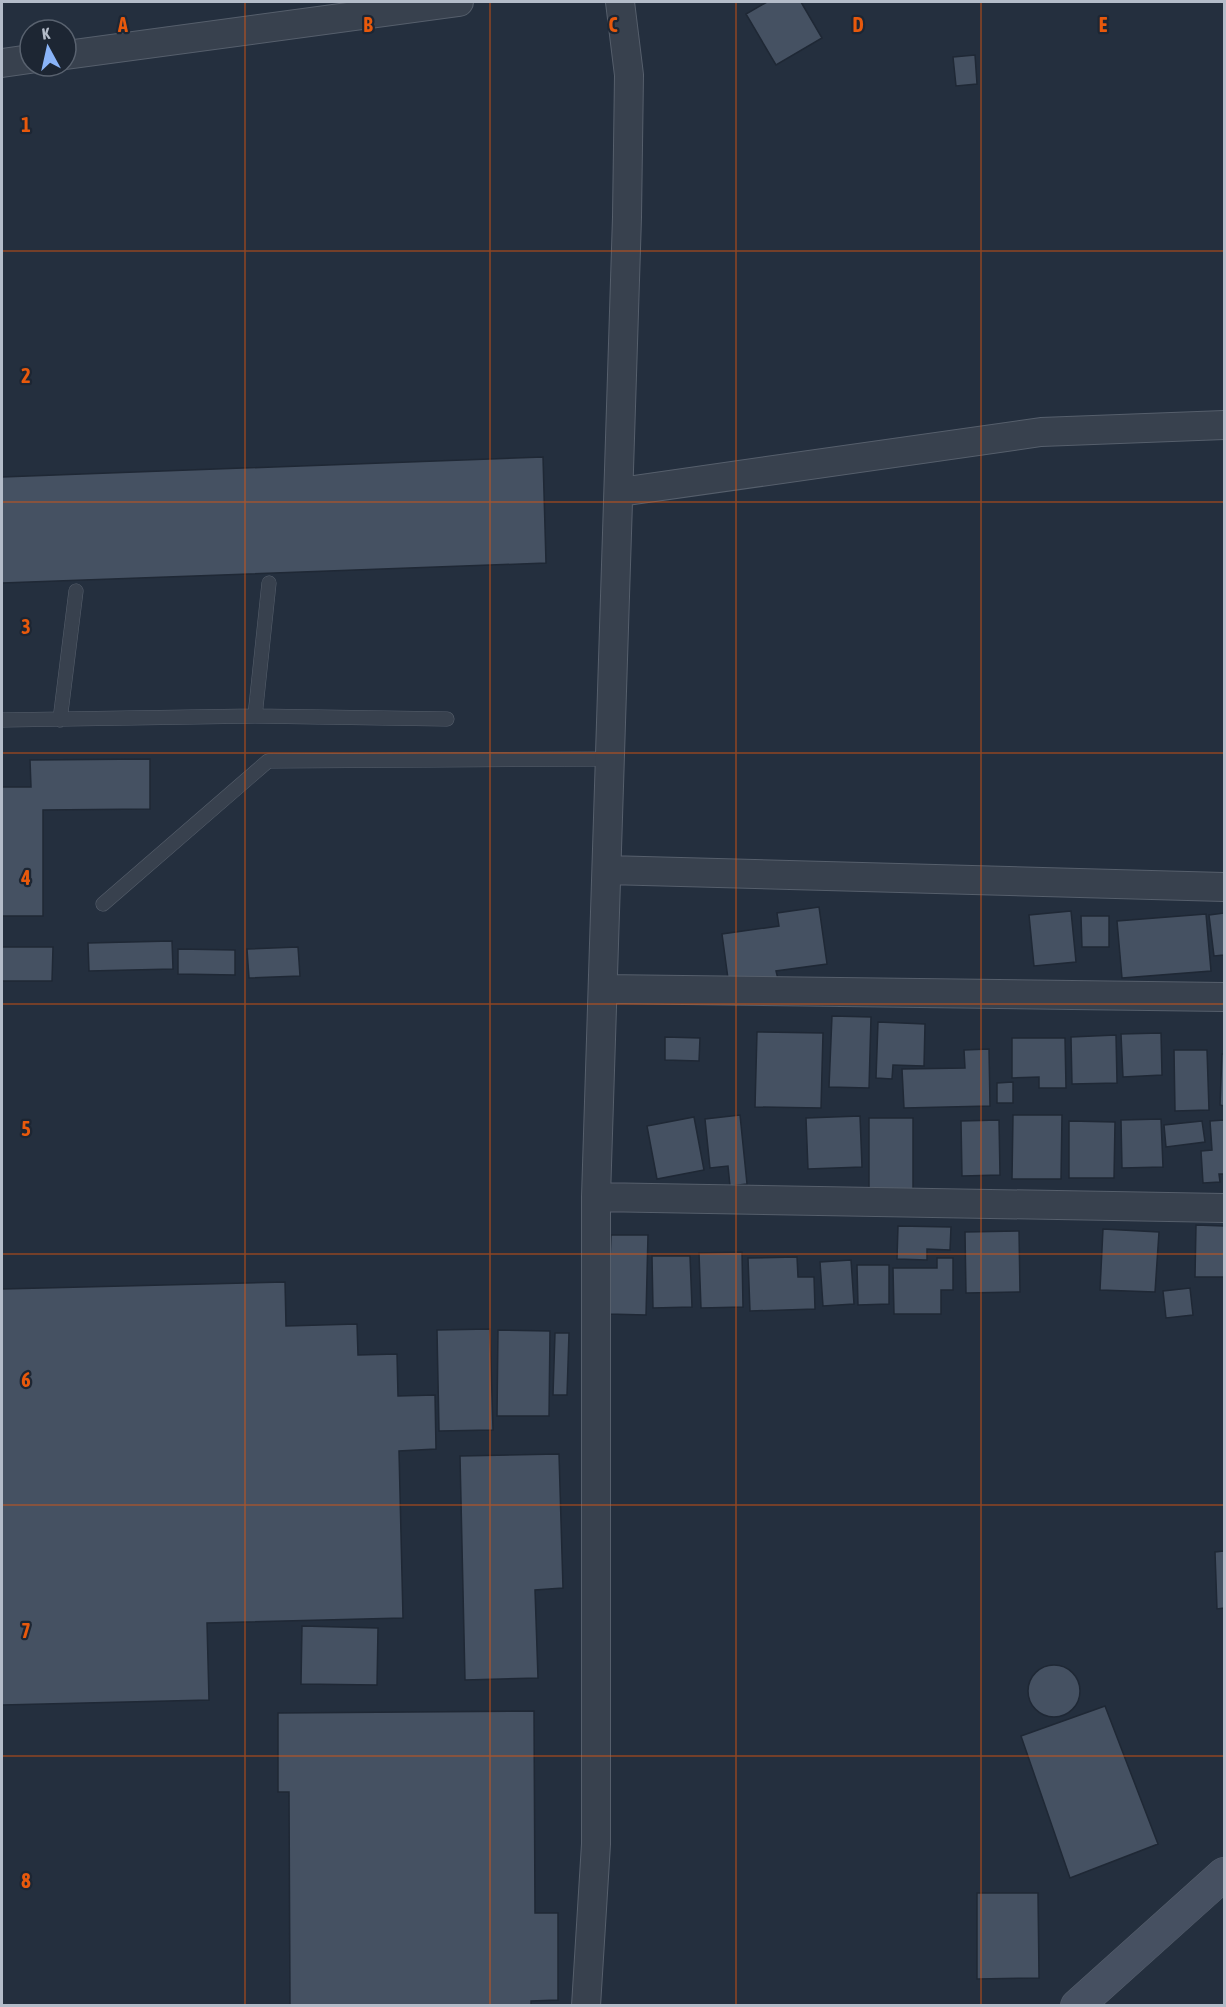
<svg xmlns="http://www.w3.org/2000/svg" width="1226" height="2007" font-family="'Asap Condensed',sans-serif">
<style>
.building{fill:#455162;stroke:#1f2835;stroke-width:1.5}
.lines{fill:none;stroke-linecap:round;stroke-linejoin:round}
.lane-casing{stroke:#565f6c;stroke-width:15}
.street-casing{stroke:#565f6c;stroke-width:30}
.secondary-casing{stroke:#565f6c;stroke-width:34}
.lane{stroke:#38414e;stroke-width:14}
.street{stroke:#38414e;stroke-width:28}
.secondary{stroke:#465061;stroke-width:33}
.grid{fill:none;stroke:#e8590c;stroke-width:1.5;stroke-opacity:0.55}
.grid-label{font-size:20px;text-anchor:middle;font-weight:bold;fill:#e8590c;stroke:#1d2633;stroke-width:4.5;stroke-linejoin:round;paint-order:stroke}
</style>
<rect width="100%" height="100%" fill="#242f3e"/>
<path class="building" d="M767,2H801L822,38L776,65L746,14Z
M975,55L977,84L956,86L953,57Z
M543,457L546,563L2,583V477Z
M150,759V809L43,810V916H2V787H31L30,760Z
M819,907L827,964L776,971L778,979L729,986L722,934L779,926L777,913Z
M1071,911L1076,962L1034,966L1029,915Z
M1224,913V955L1214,956L1209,915Z
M1206,914L1211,971L1122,978L1117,921Z
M1081,916H1109V947H1082Z
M172,941L173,969L89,971L88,943Z
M2,947H53L52,981H2Z
M298,947L300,976L249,978L247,949Z
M178,949L235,950V975L178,974Z
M832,1016L871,1017L869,1088L829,1087Z
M878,1022L925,1024L924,1066L893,1065L892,1079L876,1078Z
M757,1032L823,1033L821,1108L755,1107Z
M1161,1033L1162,1075L1123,1077L1121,1034Z
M1116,1035L1117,1083L1072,1084L1071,1037Z
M665,1037L700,1038L699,1061L665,1060Z
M1012,1038H1065L1066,1088H1039V1077L1012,1078Z
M989,1049L990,1106L904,1108L902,1069L965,1068L964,1050Z
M1174,1050H1207L1209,1110L1175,1111Z
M1222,1054H1224V1106L1220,1105Z
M1013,1082V1103H997V1083Z
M740,1115L747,1184L730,1186L728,1166L710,1168L705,1119Z
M1013,1115H1062L1061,1179H1012Z
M860,1116L862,1167L808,1169L806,1118Z
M694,1117L704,1170L657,1179L647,1126Z
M869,1118H913V1189H869Z
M1161,1119L1163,1167L1122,1168L1121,1120Z
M999,1120L1000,1175L962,1176L961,1121Z
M1224,1120V1174H1219L1220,1182L1203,1183L1201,1151L1212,1150L1210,1121Z
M1069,1121L1115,1122L1114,1178H1069Z
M1202,1121L1205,1142L1166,1147L1164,1125Z
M1196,1225L1224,1226V1277H1195Z
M898,1226L951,1227L950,1250L927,1249V1260L897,1259Z
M1103,1229L1159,1232L1155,1292L1100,1290Z
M1019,1231L1020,1292L966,1293L965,1232Z
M611,1235H648L646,1315L608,1314Z
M742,1252L743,1307L701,1308L699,1253Z
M652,1256H690L692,1307L653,1308Z
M797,1257L798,1277H814L815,1309L750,1311L748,1258Z
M937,1258H953V1290H941V1314H894L893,1268H937Z
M851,1260L854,1304L823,1306L820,1262Z
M857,1265H889V1304L858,1305Z
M285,1282L286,1326L357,1324L358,1355L397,1354L398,1396L435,1395L436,1449L399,1451L403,1618L207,1623L209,1700L2,1705V1289Z
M1190,1288L1193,1315L1166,1318L1163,1291Z
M490,1329L493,1430L439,1431L437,1330Z
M498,1330L550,1331L549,1416H497Z
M555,1333H569L567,1395H553Z
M559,1454L563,1588L535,1590L538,1678L465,1680L460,1456Z
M1224,1551V1608L1217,1609L1215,1552Z
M302,1626L378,1628L377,1685L301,1684Z
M1028 1691a26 26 0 1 1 52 0a26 26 0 1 1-52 0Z
M1105,1706L1158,1844L1070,1878L1021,1736Z
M534,1711L535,1913H558V2000L531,2001V2006H290L289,1792H278V1713Z
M977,1893H1038L1039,1978L977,1979Z"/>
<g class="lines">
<defs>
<path id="lane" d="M255,716L269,583
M2,720L255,716L447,719
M60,720L76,591
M103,904L268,761L610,759"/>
<path id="street" d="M66,55L459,2
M2,63L30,59
M620,492L1041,432L1224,425
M607,870L1224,887
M604,989L1224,997
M596,1197L1224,1208
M586,2006L596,1844V1197L627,217L629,75L620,2"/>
<path id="secondary" d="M1077,2006L1224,1874"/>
</defs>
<use href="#lane" class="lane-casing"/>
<use href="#street" class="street-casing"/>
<use href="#secondary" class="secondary-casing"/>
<use href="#lane" class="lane"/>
<use href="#street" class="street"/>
<use href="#secondary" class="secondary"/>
</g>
<path class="grid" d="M245,2V2006M490,2V2006M736,2V2006M981,2V2006M2,251H1224M2,502H1224M2,753H1224M2,1004H1224M2,1254H1224M2,1505H1224M2,1756H1224"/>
<g class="grid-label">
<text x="123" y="32">A</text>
<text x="368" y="32">B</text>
<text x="613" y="32">C</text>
<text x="858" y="32">D</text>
<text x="1103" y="32">E</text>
<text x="26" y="132">1</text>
<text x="26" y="383">2</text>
<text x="26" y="634">3</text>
<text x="26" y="885">4</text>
<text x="26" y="1136">5</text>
<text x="26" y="1387">6</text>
<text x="26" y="1638">7</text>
<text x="26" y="1888">8</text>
</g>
<rect width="1226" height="2007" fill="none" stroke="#b4bcc9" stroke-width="6"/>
<g transform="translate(48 48) rotate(352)"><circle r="28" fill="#1d2633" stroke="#59626f" stroke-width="1.5"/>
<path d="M0-4.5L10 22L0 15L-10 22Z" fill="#8ab4f8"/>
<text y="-9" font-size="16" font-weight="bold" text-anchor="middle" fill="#b4bcc9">K</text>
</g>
</svg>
